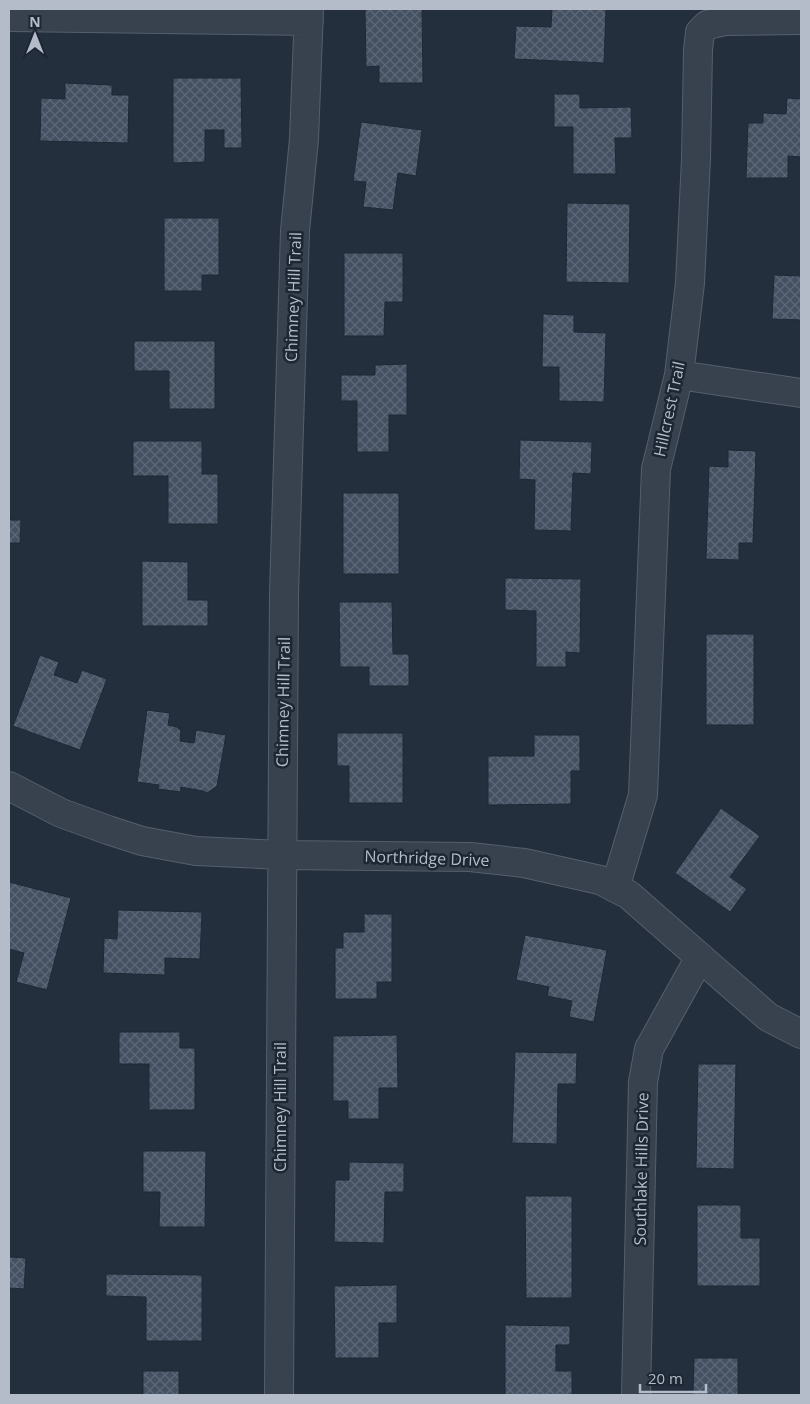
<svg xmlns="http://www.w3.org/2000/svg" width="810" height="1404" font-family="'Open Sans',sans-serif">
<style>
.building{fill:url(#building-cross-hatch);stroke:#1f2835}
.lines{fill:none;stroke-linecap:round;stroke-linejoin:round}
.minor-casing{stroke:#565f6c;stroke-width:30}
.minor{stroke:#38414e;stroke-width:28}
.labels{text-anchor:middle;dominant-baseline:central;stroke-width:5;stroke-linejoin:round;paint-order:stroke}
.street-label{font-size:16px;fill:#b4bcc9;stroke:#1d2633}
</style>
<defs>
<pattern id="building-cross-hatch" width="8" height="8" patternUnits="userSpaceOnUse" patternTransform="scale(1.25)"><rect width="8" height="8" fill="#455162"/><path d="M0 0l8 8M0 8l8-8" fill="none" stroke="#5d6877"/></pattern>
</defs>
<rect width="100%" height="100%" fill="#242f3e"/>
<path class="building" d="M365,9H422L423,83H379V66L366,67Z
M552,9H606L604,63L514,59L516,26L551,27Z
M173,78H241L242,148H224V130H205V162L173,163Z
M65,83L112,85V95H129L128,143L40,141L41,98L65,99Z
M554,94H580V108L631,107L632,138H615L616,174H573V127H554Z
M787,98L801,99V157L788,156V178H746L748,123H763V113L786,114Z
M361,122L422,130L416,176L398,173L393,210L363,207L366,182L353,181Z
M567,203L630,204L629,283L566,282Z
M164,218H219V275H202V291H164Z
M344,253H403V302H385L384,336H344Z
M774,275L801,276V320L772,319Z
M543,314L574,315V332L606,333L604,402L559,401V367H542Z
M134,341H215V409H169V371H134Z
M407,364V415H389V452H357V401H341V375H375V365Z
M520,440L592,442L591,474L573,473L571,531L534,530L535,480L519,479Z
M133,441H202V474H218V524H168V476H133Z
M728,450L756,451L753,543H739V560L706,559L709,466L728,467Z
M343,493H399V574H343Z
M9,520H21L20,543H9Z
M142,561L188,562V600H208V626H142Z
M505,578L581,579L580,653L566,652V667H536V611L505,610Z
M339,602H392L393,654H409V686H369V667H340Z
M706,634H754V725H706Z
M40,655L59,662L54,675L77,683L82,670L107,679L80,750L13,726Z
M147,710L170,713L168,725L177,727L181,731L180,741L194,743L196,730L226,735L217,786L207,793L203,791L181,787L180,792L158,789L159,785L137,782Z
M337,733H403V803H349V766H337Z
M534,735H580V771H571V804L488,805V756H534Z
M721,808L760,836L730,877L747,889L730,912L675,873Z
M9,882L71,898L47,990L16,982L24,953L9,949Z
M118,910L202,912L200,959L165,958V975L103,973L104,938L117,939Z
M364,914H392V982H377V999H335V948H343V932H364Z
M525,935L607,950L594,1022L569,1017L572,1001L547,996L549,987L516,980Z
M119,1032H180V1048H195V1110H149V1064H119Z
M397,1035L398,1088H379V1119H348V1101H333V1036Z
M515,1052L577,1053L576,1084H558L557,1144L512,1143Z
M698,1064H736L734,1169L696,1168Z
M143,1151H206L205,1227H159L160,1192H143Z
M349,1162L404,1163V1192H385L384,1243L334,1242L335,1180H349Z
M525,1196H572V1298H526Z
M697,1205H741V1238H760V1286H697Z
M9,1257L26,1258L24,1289L9,1288Z
M106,1274L202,1275V1341H146V1297L106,1296Z
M397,1285V1323H379V1358H335L334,1286Z
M505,1325L570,1326V1345H556V1371H572V1395H505Z
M694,1358H738V1395H693Z
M143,1371H179V1395H143Z"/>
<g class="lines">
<defs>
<path id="minor" d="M9,17L309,21
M679,375L801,393
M9,786L61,813L108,830L142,841L196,851L282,855L470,857L524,863L600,880L629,895L768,1017L801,1034
M615,888L643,795L656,469L679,375L690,283L696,159L698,50L700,32L707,25L725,21L801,20
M279,1395L284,593L295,231L304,139L309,9
M636,1395L643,1082L649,1049L700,957"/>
</defs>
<use href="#minor" class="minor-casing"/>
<use href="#minor" class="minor"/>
</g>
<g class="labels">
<g class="street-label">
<text transform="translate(293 297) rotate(-88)">Chimney Hill Trail</text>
<text transform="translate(669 409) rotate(-78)">Hillcrest Trail</text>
<text transform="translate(283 702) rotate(-89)">Chimney Hill Trail</text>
<text transform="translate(427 858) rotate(2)">Northridge Drive</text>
<text transform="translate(280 1107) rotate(-90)">Chimney Hill Trail</text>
<text transform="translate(641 1169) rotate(-89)">Southlake Hills Drive</text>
</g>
</g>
<rect width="810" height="1404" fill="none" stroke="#b4bcc9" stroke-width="20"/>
<g transform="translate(35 35)" stroke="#1d2633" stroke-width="4" paint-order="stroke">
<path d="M0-4L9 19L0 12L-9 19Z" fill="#b4bcc9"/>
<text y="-8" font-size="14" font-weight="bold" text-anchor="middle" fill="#b4bcc9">N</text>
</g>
<path d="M640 1384v8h66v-8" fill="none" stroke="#b4bcc9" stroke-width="2.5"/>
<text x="648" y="1384" font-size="15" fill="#b4bcc9" stroke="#1d2633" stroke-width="4" paint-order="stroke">20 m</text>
</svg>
